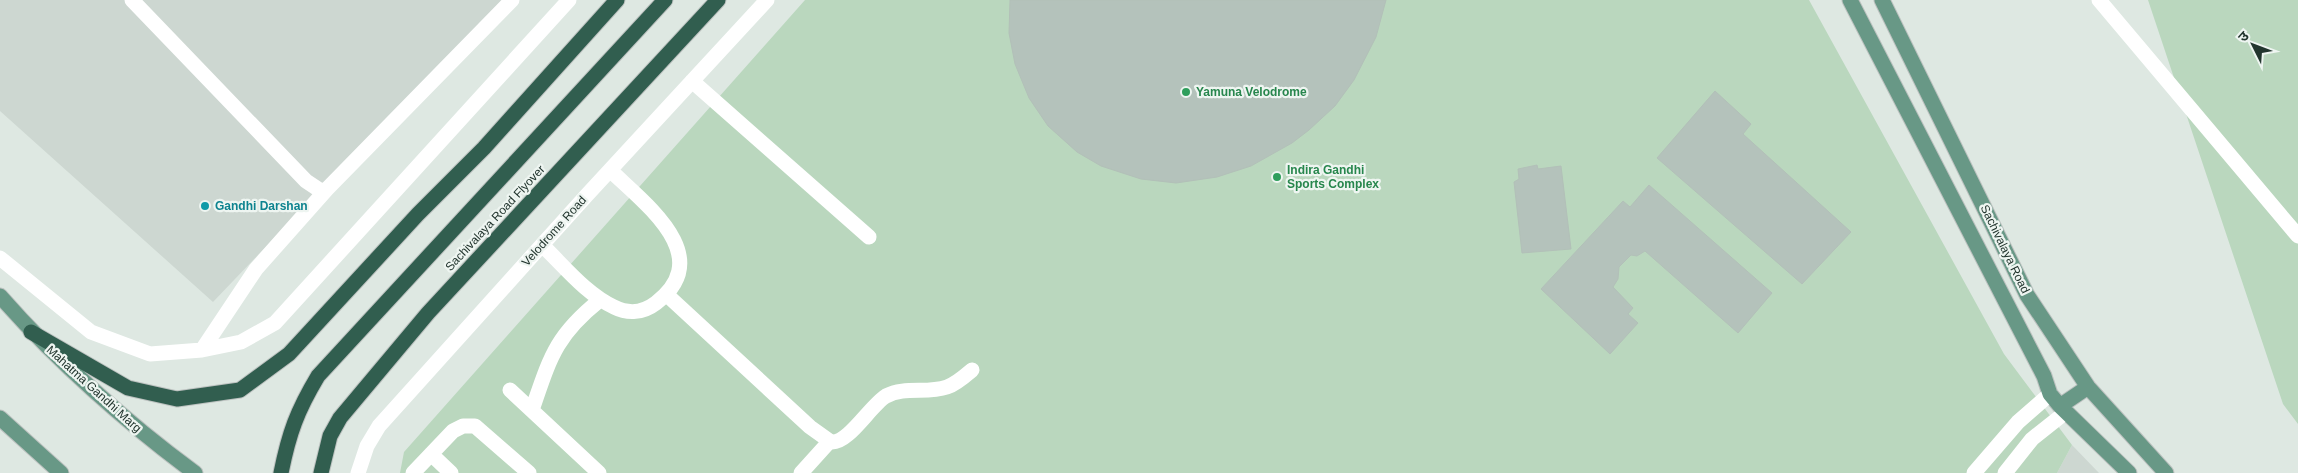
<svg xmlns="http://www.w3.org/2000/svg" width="2298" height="473" font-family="Helvetica,'Noto Sans Devanagari',sans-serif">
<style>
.built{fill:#cdd7d1}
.green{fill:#bad7be}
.building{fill:#b4c2bb;stroke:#b2c0b8}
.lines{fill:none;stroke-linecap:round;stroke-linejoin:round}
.major-casing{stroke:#bdc2c0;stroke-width:17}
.highway-casing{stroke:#bdc2c0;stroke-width:17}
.minor{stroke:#fff;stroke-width:15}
.major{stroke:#689886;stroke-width:15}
.highway{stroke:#315e4f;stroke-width:15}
.leisure-dot{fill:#2e9e5b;stroke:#eef5f1;stroke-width:2}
.culture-dot{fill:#0f9aa8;stroke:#eef5f1;stroke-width:2}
.labels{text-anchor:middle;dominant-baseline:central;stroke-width:4.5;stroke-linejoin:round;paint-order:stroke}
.leisure-label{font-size:12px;font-weight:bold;fill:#27864d;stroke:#eef5f1;text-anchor:start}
.culture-label{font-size:12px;font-weight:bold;fill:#0d838f;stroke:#eef5f1;text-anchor:start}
.street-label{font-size:12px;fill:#22352e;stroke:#eef5f1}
</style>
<rect width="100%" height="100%" fill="#dee8e2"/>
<path class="built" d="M0,0H502L213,302L0,111Z
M2072,445L2099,473H2057Z"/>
<path class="green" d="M805,0H1809L2004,354L2072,445L2057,473H400L404,452Z
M2148,0H2298V424L2283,404Z"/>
<path class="building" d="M1010,0H1386L1376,37L1354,80L1335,106L1309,130L1292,143L1251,166L1217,177L1176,183L1141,179L1101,166L1077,152L1048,126L1029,98L1015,64L1009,33Z
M1715,91L1751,124L1743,134L1851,232L1802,284L1657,158Z
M1537,165L1538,169L1561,166L1571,249L1522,253L1514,182L1519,179L1518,169Z
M1649,185L1772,293L1738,333L1645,251L1637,256L1631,255L1619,267L1618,279L1613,287L1633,308L1628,314L1638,323L1610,354L1541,289L1623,201L1630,207Z"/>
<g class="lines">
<defs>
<path id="major" d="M1850,0L2044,376L2050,394L2060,406L2129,473
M1882,0L2027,295L2088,387L2166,473
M0,296C56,360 127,423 195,473
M2060,406L2088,387
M0,418L61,473"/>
<path id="highway" d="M31,332L128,388L177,399L240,390L289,354L418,214L484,148L617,0
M281,473C289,433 297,411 318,376L665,0
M321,473L330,436L340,418L428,313L718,0"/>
</defs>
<use href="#major" class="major-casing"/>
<use href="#highway" class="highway-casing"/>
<path class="minor" d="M132,0L306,181L321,191L327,189L512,0
M2099,0L2298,236
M692,81L869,237
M542,245C564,266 586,294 614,307C628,314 643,313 656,303C717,256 645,204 610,170
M0,258L91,332L150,354L202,350L241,342L275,323L569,0
M667,295L810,427L831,442C848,444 870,406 886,396C905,386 927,394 947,387C956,384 965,376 972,370
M202,350L256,269L327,189
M510,390L599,473
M532,410C550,358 555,336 600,300
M431,454L451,473
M358,473L367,446L379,426L586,196L767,0
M413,473L453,431L463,426H475L529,473
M801,473L829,442
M1974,473L2018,422L2050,394
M2005,473L2032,439L2066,412"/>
<use href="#major" class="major"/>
<use href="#highway" class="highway"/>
</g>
<g class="leisure-dot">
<circle cx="1186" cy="92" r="5"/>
<circle cx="1277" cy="177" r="5"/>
</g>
<circle class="culture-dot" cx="205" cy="206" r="5"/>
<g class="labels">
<g class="leisure-label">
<text x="1196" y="92">Yamuna Velodrome</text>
<text x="1287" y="170">Indira Gandhi<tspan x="1287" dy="14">Sports Complex</tspan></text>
</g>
<g class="culture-label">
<text x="215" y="206">Gandhi Darshan</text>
</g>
<g class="street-label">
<text transform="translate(495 218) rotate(-47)">Sachivalaya Road Flyover</text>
<text transform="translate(554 231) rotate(-48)">Velodrome Road</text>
<text transform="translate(2005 249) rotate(64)">Sachivalaya Road</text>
<text transform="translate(94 389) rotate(42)">Mahatma Gandhi Marg</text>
</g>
</g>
<g transform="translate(2253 45) rotate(312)" stroke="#eef5f1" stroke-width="4" paint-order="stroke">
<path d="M0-4L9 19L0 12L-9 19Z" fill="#22352e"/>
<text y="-8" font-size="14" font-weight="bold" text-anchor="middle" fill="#22352e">उ</text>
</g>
</svg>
